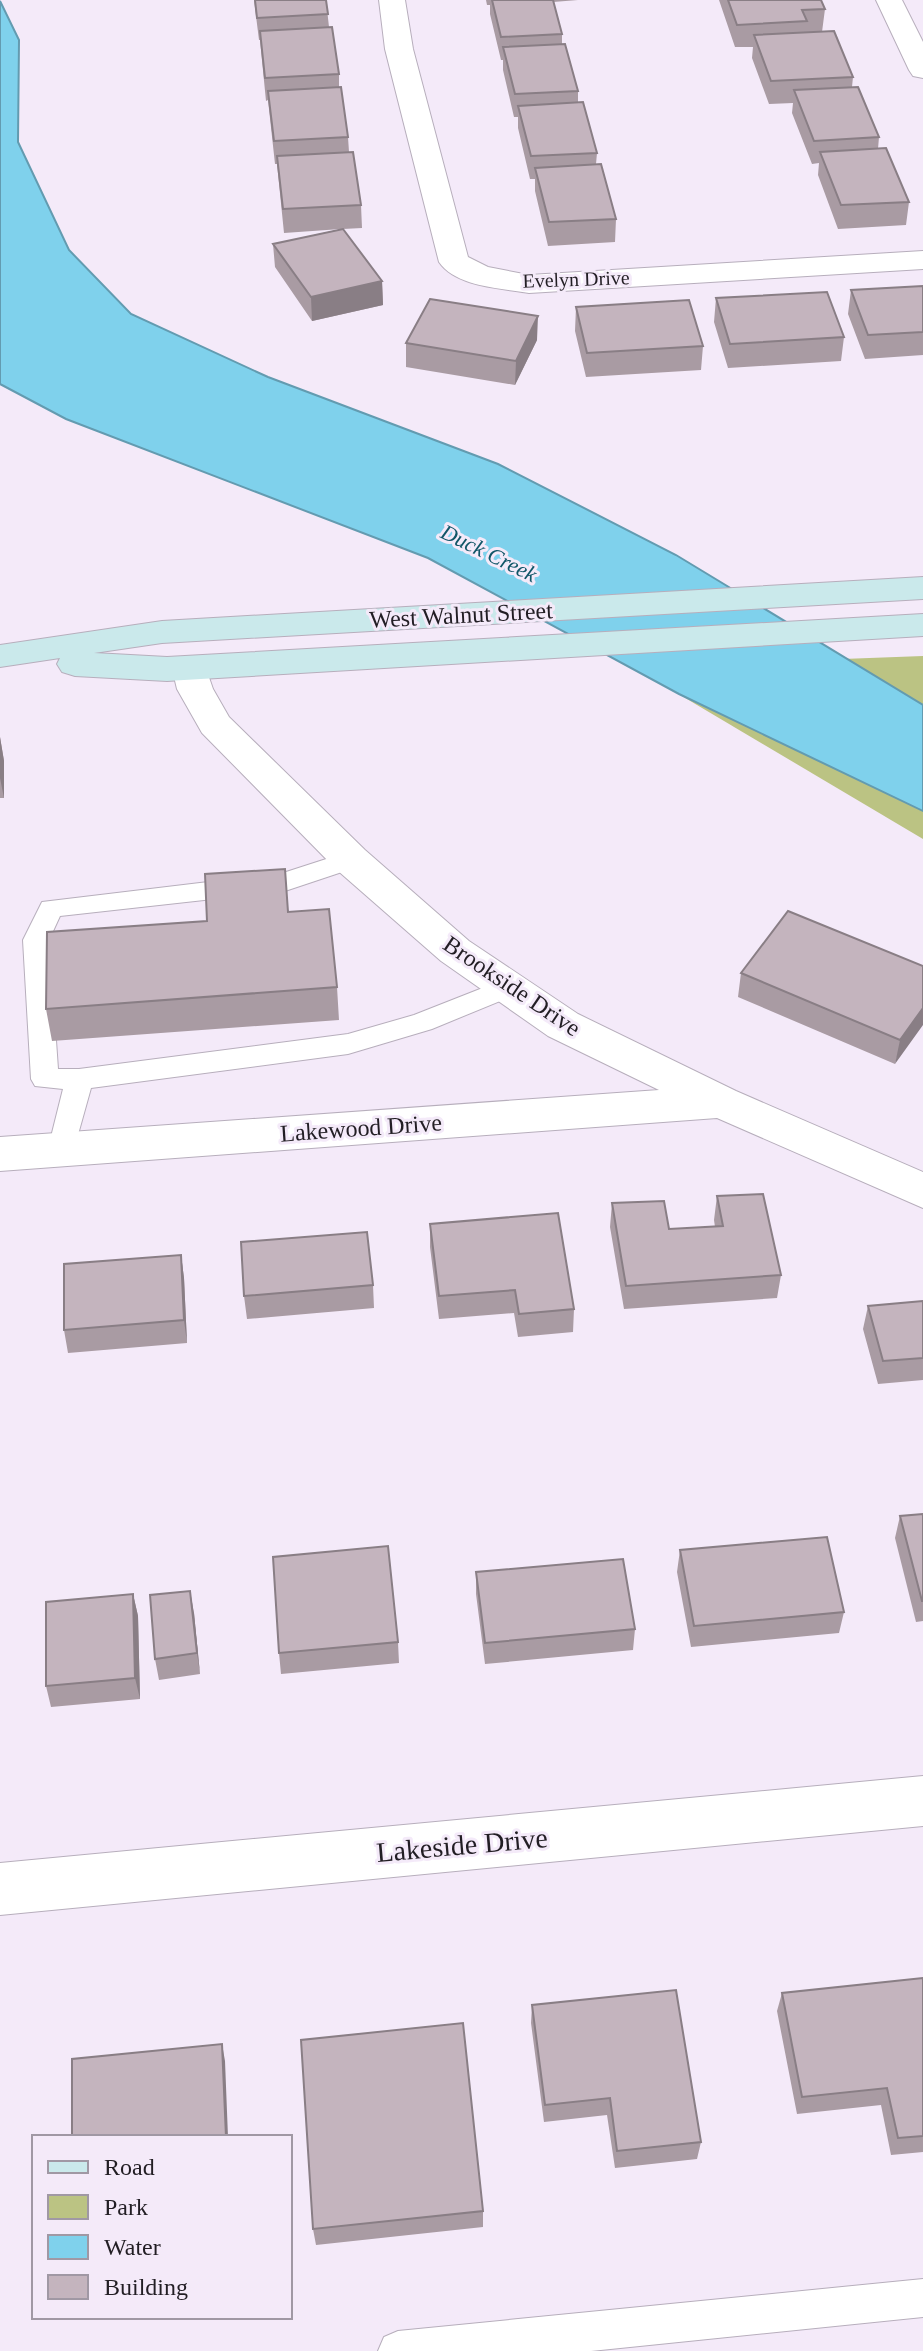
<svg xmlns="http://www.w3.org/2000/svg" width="923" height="2351" font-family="'Times New Roman',serif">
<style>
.green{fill:#bbc383}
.water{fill:#7fd1ec;stroke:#639bb0;stroke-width:2}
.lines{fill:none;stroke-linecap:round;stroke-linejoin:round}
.lane-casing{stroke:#b7aebc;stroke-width:2}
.street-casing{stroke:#b7aebc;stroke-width:2}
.secondary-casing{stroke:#b7aebc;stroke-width:2}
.lane{fill:#fff;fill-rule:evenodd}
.street{fill:#fff;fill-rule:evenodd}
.secondary{fill:#cae9eb;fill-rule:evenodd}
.wall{fill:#a99ba3}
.shaded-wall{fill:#897e85}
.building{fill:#c4b4be;stroke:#897e85;stroke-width:2}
.labels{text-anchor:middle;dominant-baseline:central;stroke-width:6;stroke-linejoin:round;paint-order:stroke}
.far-street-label{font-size:20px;fill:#221e24;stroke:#f4eaf9}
.far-water-label{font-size:22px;font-style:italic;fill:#115668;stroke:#f4eaf9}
.street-label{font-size:24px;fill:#221e24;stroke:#f4eaf9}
.near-street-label{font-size:28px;fill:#221e24;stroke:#f4eaf9}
</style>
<rect width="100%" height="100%" fill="#f4eaf9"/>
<path class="green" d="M923,656V839L633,667Z"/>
<path class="water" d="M0,1L19,40L18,142L69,250L131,314L268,377L498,464L676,555L923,705V811L679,694L428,558L66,419L0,384Z"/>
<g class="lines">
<defs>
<path id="lane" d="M351,851L360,854L364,860L360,866L285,891L60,916L49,940L58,1069H79L348,1034L414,1015L508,978L517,980L521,987L517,994L432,1029L348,1054L91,1088L72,1156L62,1160L52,1156L48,1149L63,1089L35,1086L31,1079L23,940L42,902L283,873Z
M923,2279V2317L591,2351H378L384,2337L398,2331Z"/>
<path id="street" d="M379,0H405L413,49L468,257L488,267L529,275L923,251V269L529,293C501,288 456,287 439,262L385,49Z
M876,0H902L923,42V78L913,76L909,70Z
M190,656L203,660L213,689L229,717L365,850L469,941L578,1014L736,1091L923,1172V1208L717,1118L0,1171V1137L659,1090L548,1036L441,961L337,870L202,733L177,689L172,668L177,660Z
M923,1776V1826L0,1915V1863Z"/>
<path id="secondary" d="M923,577V599L162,643L94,653L167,657L923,614V636L167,681L75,676L62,672L57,664L60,658L0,667V645L162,621Z"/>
</defs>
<use href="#lane" class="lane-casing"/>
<use href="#street" class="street-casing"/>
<use href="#secondary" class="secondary-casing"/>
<use href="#lane" class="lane"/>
<use href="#street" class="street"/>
<use href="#secondary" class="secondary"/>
</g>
<path class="wall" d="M254,0H326L329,27L339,74V88L348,137L349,152L361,205L362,228L343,229L382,281L383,305L312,321L275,267L273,244L341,229L284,233L277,164H275L268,100L266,101L260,40H259Z
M486,0H578L553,2L562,34V44L578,91V103L597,153L596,164L616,219L615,242L548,246L535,191V179H530L518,128V117H514L503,70V60H501L490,14V5H487Z
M719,0H821L825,9L822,32L853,77L852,87L879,137L878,149L909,202L906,225L838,229L818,175L819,163L812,164L792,113L793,103L769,104L752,58L753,47H735Z
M923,286V355L865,359L848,314L851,290Z
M716,298L844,337L841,361L728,368L714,322Z
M576,307L703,346L701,370L586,377L575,331Z
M537,340L515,385L406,367V343Z
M0,737L4,761V798H0Z
M288,912L337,987L339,1020L52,1041L46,1009L207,921Z
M923,966L895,1064L738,997L741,973Z
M717,1196L781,1275L777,1298L624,1309L610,1227L612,1203L669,1229L715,1227L714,1220Z
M430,1224L574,1309L573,1332L518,1337L514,1313L439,1319L430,1247Z
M181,1255L184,1278L187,1343L68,1353L64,1330Z
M373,1285L374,1308L247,1319L244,1296Z
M923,1301V1380L878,1384L863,1329L868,1306Z
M923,1514V1621L916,1622L895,1538L900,1516Z
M680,1550L844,1612L839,1633L691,1647L677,1572Z
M476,1572L635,1629L633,1650L485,1664L476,1594Z
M133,1594L138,1616L140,1699L51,1707L46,1686Z
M194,1613L200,1674L159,1680L155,1659Z
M398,1642L399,1663L281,1674L279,1653Z
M923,1978V2152L891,2155L881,2105L797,2114L777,2011L782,1993Z
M532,2005L701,2142L697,2159L615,2168L607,2115L544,2122L531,2023Z
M483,2211V2227L316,2245L313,2229Z"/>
<path class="shaded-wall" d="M382,281L383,305L312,321L311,297Z
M538,316L537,340L515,385L516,361Z
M0,737L4,761V798L0,778Z
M923,1008V1025L895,1064L900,1040Z
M181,1255L184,1278L187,1343L184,1320Z
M190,1591L194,1613L200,1674L197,1653Z
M133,1594L138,1616L140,1699L135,1678Z
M222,2044L225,2061L228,2137H226Z"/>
<path class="building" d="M255,0H326L328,14L257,18Z
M492,0H553L562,34L501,37Z
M728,0H821L825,9L802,10L807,21L737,25Z
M332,27L339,74L265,78L260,31Z
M834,31L853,77L771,81L754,35Z
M565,44L578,91L515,94L503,47Z
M341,87L348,137L274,141L268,91Z
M858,87L879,137L814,141L794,90Z
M583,102L597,153L531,156L518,106Z
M886,148L909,202L841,205L820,152Z
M353,152L361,205L283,209L277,156Z
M601,164L616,219L549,222L535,168Z
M343,229L382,281L311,297L273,244Z
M923,286V332L868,335L851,290Z
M827,292L844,337L730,344L716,298Z
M430,299L538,316L516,361L406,343Z
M689,300L703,346L587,353L576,307Z
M285,869L288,912L329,909L337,987L46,1009L47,932L207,921L205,874Z
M788,911L923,966V1008L900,1040L741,973Z
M763,1194L781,1275L626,1286L612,1203L664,1201L669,1229L723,1226L717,1196Z
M558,1213L574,1309L519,1314L515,1290L439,1296L430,1224Z
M367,1232L373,1285L244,1296L241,1242Z
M181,1255L184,1320L64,1330V1264Z
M923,1301V1358L883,1361L868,1306Z
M923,1514V1601H922L900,1516Z
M827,1537L844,1612L694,1626L680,1550Z
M388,1546L398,1642L279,1653L273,1557Z
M623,1559L635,1629L485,1643L476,1572Z
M190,1591L197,1653L155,1659L150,1595Z
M133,1594L135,1678L46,1686V1602Z
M923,1978V2136L898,2138L887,2088L802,2097L782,1993Z
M676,1990L701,2142L617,2151L610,2098L545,2105L532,2005Z
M463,2023L483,2211L313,2229L301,2040Z
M222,2044L226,2137H72V2059Z"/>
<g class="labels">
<g class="far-street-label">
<text transform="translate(576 279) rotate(-2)">Evelyn Drive</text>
</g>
<g class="far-water-label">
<text transform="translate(489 553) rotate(26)">Duck Creek</text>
</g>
<g class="street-label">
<text transform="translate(461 615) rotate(-3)">West Walnut Street</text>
<text transform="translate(512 986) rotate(34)">Brookside Drive</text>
<text transform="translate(361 1128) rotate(-4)">Lakewood Drive</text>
</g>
<g class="near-street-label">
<text transform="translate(462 1845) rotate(-5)">Lakeside Drive</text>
</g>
</g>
<rect x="32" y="2135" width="260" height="184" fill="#f4eaf9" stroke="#a098a4" stroke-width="2"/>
<rect x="48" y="2161" width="40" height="12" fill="#cae9eb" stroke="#a098a4" stroke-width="2"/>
<text x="104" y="2175" font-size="24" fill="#221e24">Road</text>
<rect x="48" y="2195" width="40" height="24" fill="#bbc383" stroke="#a098a4" stroke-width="2"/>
<text x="104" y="2215" font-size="24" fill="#221e24">Park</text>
<rect x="48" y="2235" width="40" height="24" fill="#7fd1ec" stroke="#a098a4" stroke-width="2"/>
<text x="104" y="2255" font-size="24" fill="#221e24">Water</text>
<rect x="48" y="2275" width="40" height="24" fill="#c4b4be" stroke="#a098a4" stroke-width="2"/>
<text x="104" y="2295" font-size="24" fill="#221e24">Building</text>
</svg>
